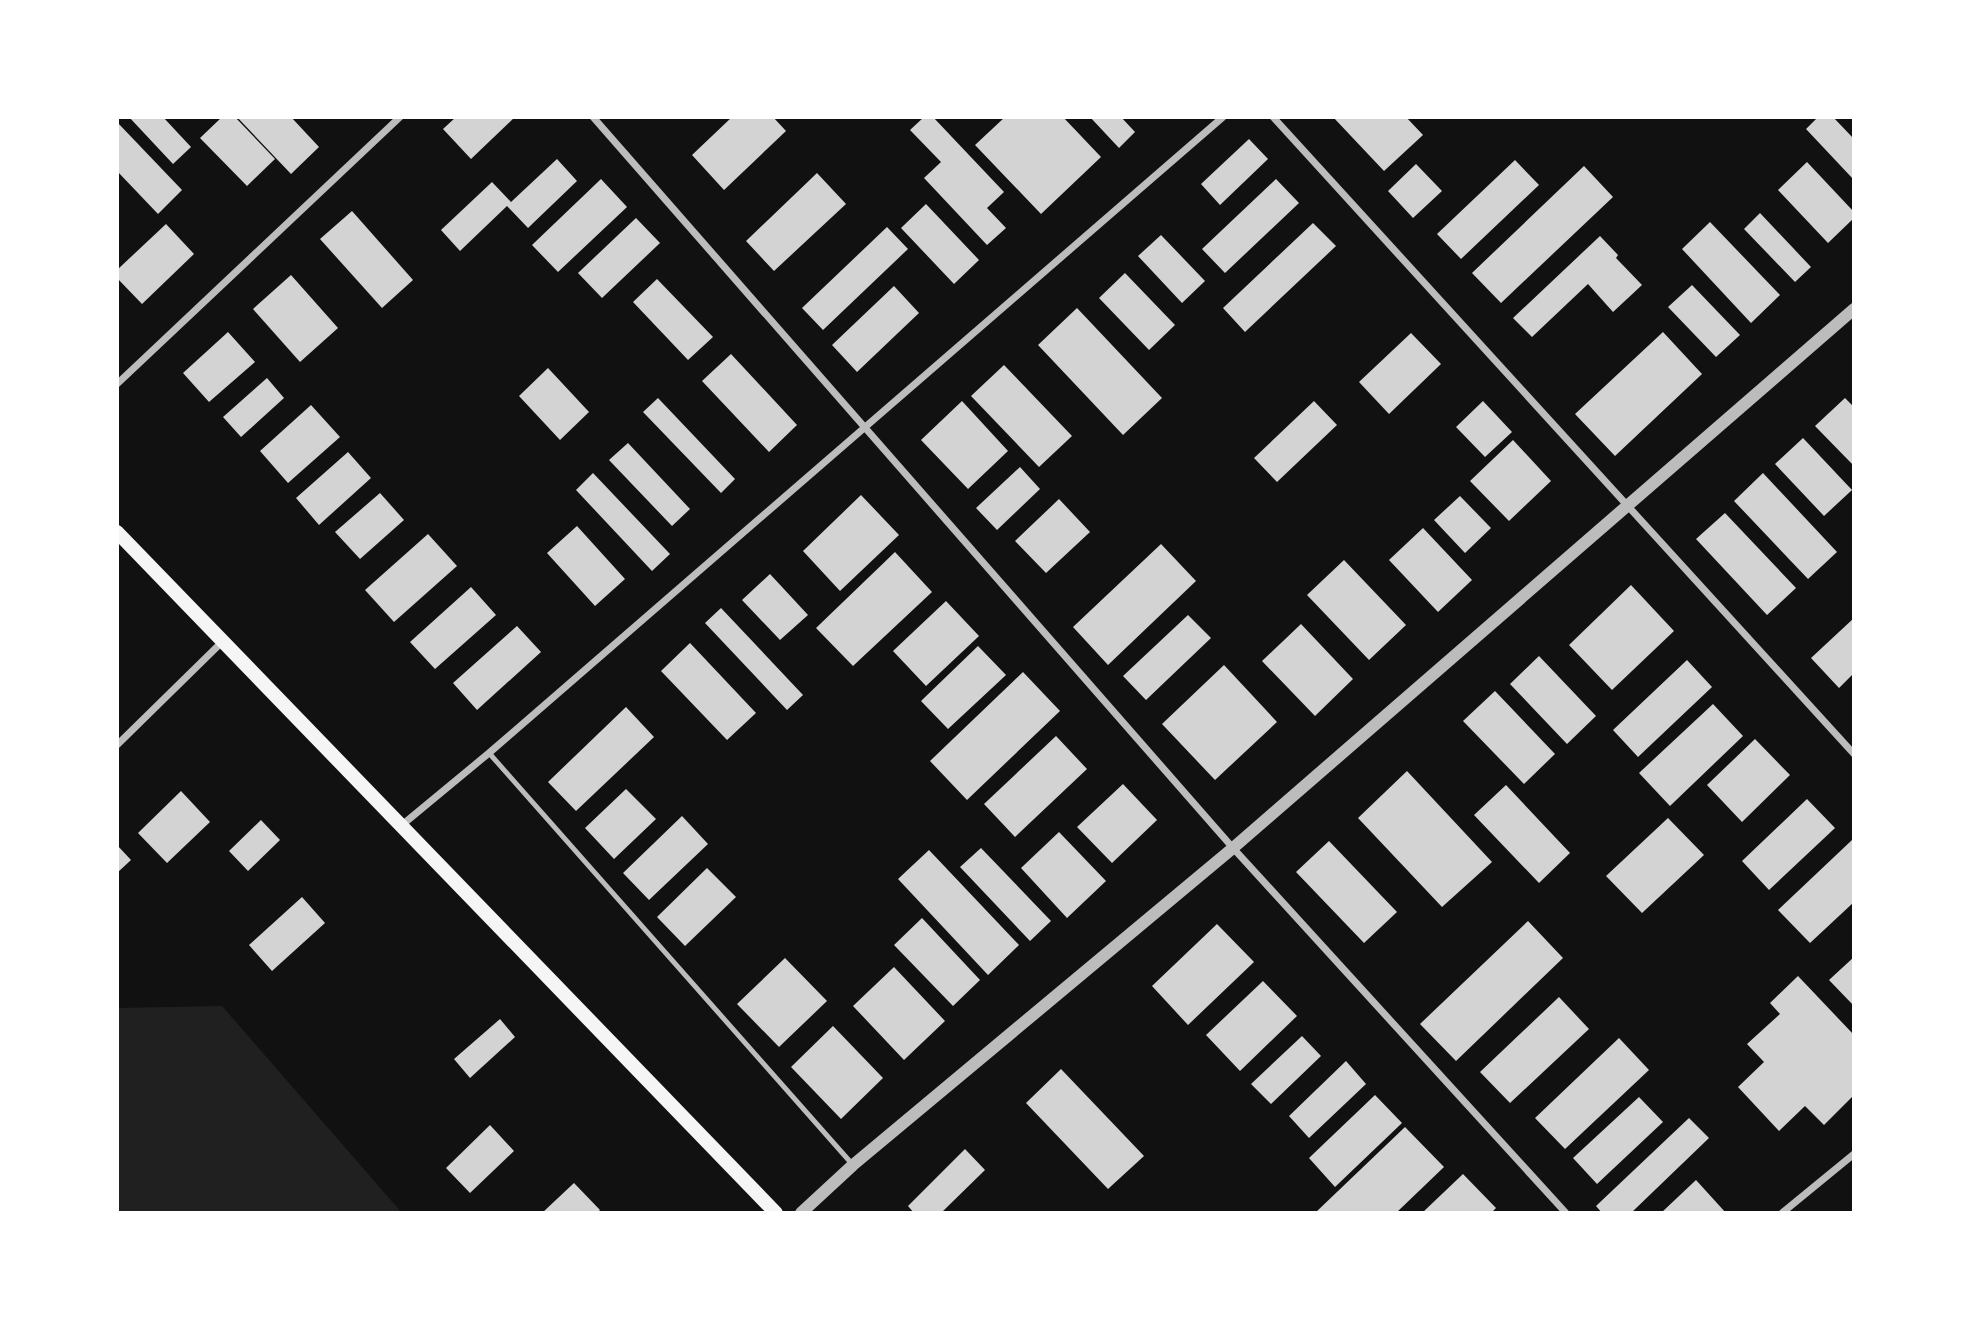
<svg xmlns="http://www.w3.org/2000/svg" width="1971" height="1330" font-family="Merriweather,serif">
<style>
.green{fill:#202020}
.building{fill:#d3d3d3}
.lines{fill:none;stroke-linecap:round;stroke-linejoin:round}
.service{stroke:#bcbcbc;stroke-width:5}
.minor{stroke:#bcbcbc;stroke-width:7}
.tertiary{stroke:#bcbcbc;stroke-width:12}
.secondary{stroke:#f5f5f5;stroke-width:14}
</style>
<rect width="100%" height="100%" fill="#111"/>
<path class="green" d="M222,1006L402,1213H117V1008Z"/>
<path class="building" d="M129,117H163L191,147L173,164Z
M222,117H235L275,159L247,186L200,138Z
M237,117H291L319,147L291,174Z
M456,117H515L471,159L443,129Z
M732,117H773L786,131L724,190L692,155Z
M924,117H933L1004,192L987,208L1006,228L987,245L924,178L941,162L910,130Z
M1005,117H1063L1101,157L1041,214L975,145Z
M1090,117H1121L1135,132L1119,148Z
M1333,117H1406L1423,135L1384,171Z
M1818,117H1833L1854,139V180L1806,129Z
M117,122L182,190L158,214L117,171Z
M1249,139L1268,159L1220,205L1201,184Z
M557,159L577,181L528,228L507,206L460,251L441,230L492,182L511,202Z
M1515,160L1539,185L1461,259L1437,234Z
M1807,162L1854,212V218L1828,243L1778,190Z
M1416,164L1442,191L1413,218L1388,191Z
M1584,166L1613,197L1501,303L1472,273Z
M817,173L846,204L774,271L746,241Z
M601,179L627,207L558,272L532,245Z
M1276,179L1299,203L1225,273L1202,249Z
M926,204L979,260L954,284L901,228Z
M352,211L413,280L382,308L320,239Z
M1760,213L1811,267L1795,282L1744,229Z
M636,218L660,243L602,298L578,273Z
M1710,222L1780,295L1751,323L1682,249Z
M1313,223L1336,246L1245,332L1223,308Z
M166,224L194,254L142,304L117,278V270Z
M887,227L908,249L823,330L802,308Z
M1161,235L1205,281L1182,303L1138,256Z
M1600,236L1618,255L1616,258L1642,285L1613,312L1588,284L1532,337L1513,318Z
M1125,273L1175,325L1149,350L1099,298Z
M291,275L338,328L300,362L253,309Z
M657,279L713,337L688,360L633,302Z
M1692,285L1740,335L1716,357L1668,307Z
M894,286L919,313L857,372L832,345Z
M1077,308L1162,398L1123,435L1038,345Z
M228,332L255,362L209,402L183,373Z
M1663,332L1702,374L1615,456L1575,414Z
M1411,333L1441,364L1389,414L1359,382Z
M731,354L797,425L769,452L702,381Z
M1004,365L1072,436L1039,467L971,396Z
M548,368L589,412L560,440L519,396Z
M267,378L284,398L241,437L223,417Z
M658,398L735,479L721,493L643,412Z
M1845,398L1854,407V466L1815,426Z
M962,401L1008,451L968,489L921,440Z
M1314,401L1337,425L1277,482L1254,458Z
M1483,401L1512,432L1485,457L1456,427Z
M311,405L340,437L288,483L260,451Z
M1803,438L1852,490L1824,516L1775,464Z
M1513,440L1551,481L1509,521L1470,481Z
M628,443L690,509L672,526L609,460Z
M348,452L371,478L319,525L296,498Z
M1020,467L1040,489L997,530L976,508Z
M593,473L670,554L652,571L576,490Z
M1763,473L1837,552L1808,579L1734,501Z
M380,493L404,520L360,559L335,532Z
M861,495L899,535L840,591L803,551Z
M1460,496L1491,528L1465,553L1434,520Z
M1059,499L1090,532L1046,573L1015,541Z
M1725,513L1796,588L1767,615L1696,539Z
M577,526L625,579L595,606L547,553Z
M1423,528L1472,580L1438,612L1389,560Z
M428,534L457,566L394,622L365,590Z
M1161,544L1196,581L1108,665L1073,627Z
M895,552L932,592L853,666L816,628Z
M1344,560L1406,625L1369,660L1307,595Z
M770,574L808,615L780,640L742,600Z
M1631,585L1674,631L1612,690L1569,645Z
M471,587L496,615L435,669L410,642Z
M946,601L979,636L926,686L893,651Z
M721,608L803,695L787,710L705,623Z
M1188,615L1211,638L1146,700L1123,676Z
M1854,618V673L1839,688L1811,658Z
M1301,624L1353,679L1315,716L1262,661Z
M517,626L541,652L477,710L453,683Z
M690,643L756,713L727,740L661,671Z
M978,646L1006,675L948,729L921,701Z
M1539,656L1596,716L1567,744L1510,684Z
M1687,660L1712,687L1638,757L1613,730Z
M1224,665L1277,722L1215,780L1162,724Z
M1023,672L1060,711L967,800L930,761Z
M1495,691L1555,754L1524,784L1463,721Z
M1713,704L1743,736L1670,806L1639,773Z
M626,707L654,737L576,811L548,782Z
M1056,736L1087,769L1015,837L984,804Z
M1755,739L1790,775L1742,822L1707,785Z
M1407,771L1492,862L1442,907L1358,818Z
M1123,784L1157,820L1112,863L1077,827Z
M1506,785L1570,853L1539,883L1474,815Z
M626,789L656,819L614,859L585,828Z
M181,791L210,822L167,863L138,833Z
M1807,799L1835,828L1769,890L1742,861Z
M682,816L708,844L649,900L623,873Z
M1668,818L1704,855L1642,913L1606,876Z
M261,820L280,840L248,871L229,851Z
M1059,832L1106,881L1067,918L1021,868Z
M1852,840L1854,902L1810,943L1778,910Z
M1329,841L1397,912L1364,943L1296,872Z
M117,845L131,860L117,873Z
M981,848L1051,921L1030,941L960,867Z
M929,850L1019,945L988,975L898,879Z
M707,868L736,897L685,946L657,917Z
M302,897L325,923L272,971L249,945Z
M922,918L980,980L953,1006L894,945Z
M1528,921L1563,958L1456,1061L1420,1024Z
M1217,924L1254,962L1188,1025L1152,986Z
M1854,957V1006L1829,980Z
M785,958L827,1001L779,1047L737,1004Z
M894,967L945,1021L904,1060L853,1006Z
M1798,976L1854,1035V1095L1824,1125L1805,1106L1779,1131L1738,1087L1764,1062L1747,1044L1780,1014L1770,1003Z
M1263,981L1297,1016L1240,1071L1206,1035Z
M1559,997L1589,1029L1510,1103L1480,1072Z
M500,1019L515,1037L470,1078L454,1059Z
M833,1026L883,1078L841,1119L791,1067Z
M1302,1036L1321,1056L1271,1104L1251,1084Z
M1619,1038L1649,1070L1565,1149L1535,1118Z
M1346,1061L1366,1084L1309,1138L1289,1116Z
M1061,1069L1144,1156L1108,1189L1026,1103Z
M1375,1095L1402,1123L1335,1187L1309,1158Z
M1639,1097L1663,1122L1597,1184L1573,1158Z
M1689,1118L1709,1138L1631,1213H1602L1596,1206Z
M490,1125L514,1151L470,1193L446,1168Z
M1405,1127L1444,1167L1396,1213H1315Z
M965,1149L985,1170L941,1213H914L908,1206Z
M1463,1174L1496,1208L1491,1213H1422Z
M1696,1180L1726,1213H1661Z
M574,1183L600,1210L597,1213H542Z"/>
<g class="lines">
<path class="service" d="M489,753L853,1165"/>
<path class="minor" d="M593,117L1233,848L1566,1213
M1273,117L1854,754
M117,384L400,117
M117,745L223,641
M402,825L489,753L1223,117
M1782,1213L1854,1154"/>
<path class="tertiary" d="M801,1213L853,1165L1233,848L1854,309"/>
<path class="secondary" d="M117,532L776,1213"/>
</g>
<rect width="1971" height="1330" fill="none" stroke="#ffffff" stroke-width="238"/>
</svg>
